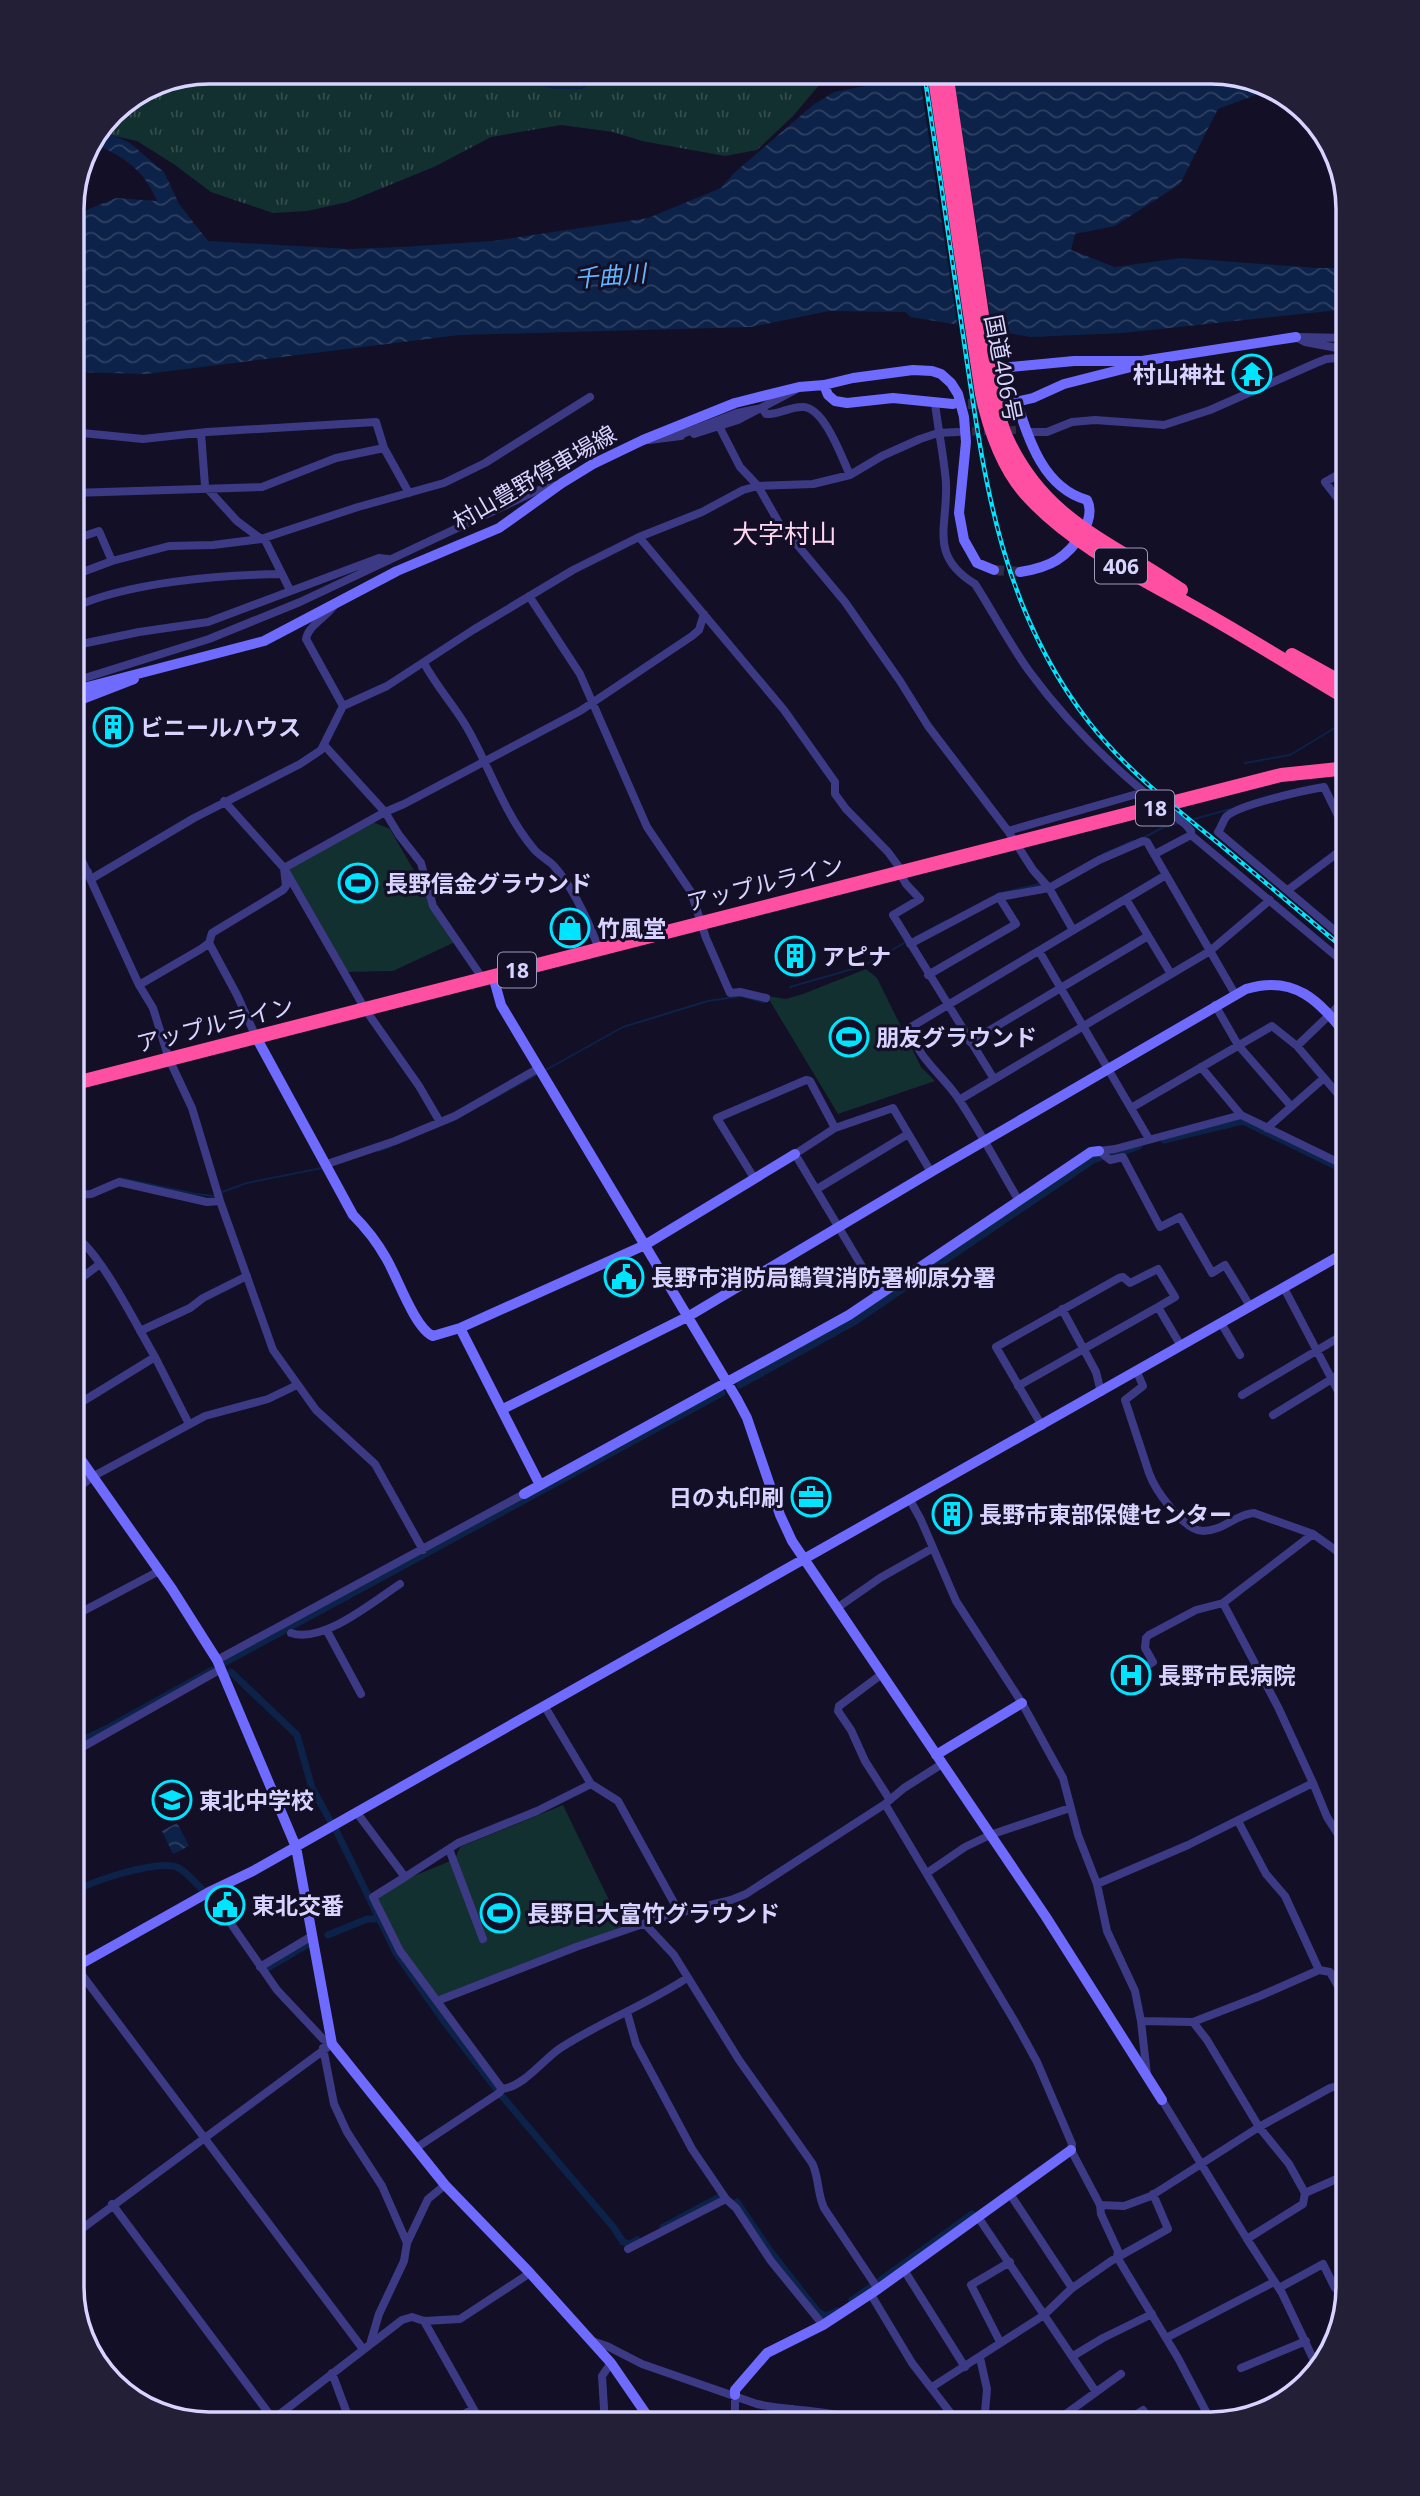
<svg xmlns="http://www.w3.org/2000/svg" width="1420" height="2496" font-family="'Open Sans','Noto Sans JP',sans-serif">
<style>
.grass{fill:url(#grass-tufts)}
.pitch{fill:#12302f}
.water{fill:url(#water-waves)}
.pier{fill:#130f26}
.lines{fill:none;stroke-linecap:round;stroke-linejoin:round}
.stream{stroke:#0c2248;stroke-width:2}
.canal{stroke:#0c2248;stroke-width:7}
.street-tunnel{stroke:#312d47;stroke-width:8;stroke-dasharray:8 4;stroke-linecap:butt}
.secondary-tunnel{stroke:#312d47;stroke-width:10;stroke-dasharray:10 5;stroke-linecap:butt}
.street{stroke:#3d3a85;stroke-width:8}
.secondary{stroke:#6f6bff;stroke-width:10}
.highway{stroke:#ff4fa3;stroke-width:14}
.rail-casing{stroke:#00e5ff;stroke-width:4.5}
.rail{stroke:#130f26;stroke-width:2;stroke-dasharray:5;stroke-linecap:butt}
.labels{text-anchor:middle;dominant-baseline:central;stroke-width:6;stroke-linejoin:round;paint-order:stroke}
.shield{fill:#130f26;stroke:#9e99be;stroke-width:2}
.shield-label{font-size:21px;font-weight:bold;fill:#d9d4ff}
.street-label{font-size:23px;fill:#d9d4ff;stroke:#130f26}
.poi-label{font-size:23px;font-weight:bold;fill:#d9d4ff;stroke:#130f26;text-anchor:start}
.water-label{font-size:24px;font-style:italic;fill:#62b6ff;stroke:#130f26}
.quarter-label{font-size:26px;fill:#ffd6f0;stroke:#130f26}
.rim{fill:none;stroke:#d9d4ff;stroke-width:3.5}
</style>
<defs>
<pattern id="grass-tufts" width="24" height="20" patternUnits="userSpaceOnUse" patternTransform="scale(1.75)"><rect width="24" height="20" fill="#12302f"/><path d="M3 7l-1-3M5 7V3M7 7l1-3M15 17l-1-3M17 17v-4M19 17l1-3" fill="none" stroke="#344d4e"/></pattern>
<pattern id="water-waves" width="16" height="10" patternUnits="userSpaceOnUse" patternTransform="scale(1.75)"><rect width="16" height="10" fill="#0c2248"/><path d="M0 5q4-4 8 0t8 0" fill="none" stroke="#2f4163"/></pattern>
</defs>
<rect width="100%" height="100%" fill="#130f26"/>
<path class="grass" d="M259,72H837L820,84L793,116L757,150L725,156L642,141L613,132L561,125L491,137L436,166L348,202L307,211L273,213L211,192L175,165L137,141L97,132L112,112L141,93Z"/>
<path class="pitch" d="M370,821L390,829L455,942L393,971L348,972L288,869Z
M866,969L877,978L921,1067L935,1081L838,1114L767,996L786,999L803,994Z
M563,1805L622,1927L438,1998L402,1950L377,1897L409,1878L455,1859L460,1847Z"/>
<path class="water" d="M916,72H1220L1273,92L1258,94L1218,109L1180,184L1115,226L1075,234L1071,250L1115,267L1181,258L1318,268H1348V309L1123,333L1031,337L911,317L905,312L829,311L751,327L459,335L146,374L72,372V216L116,198L157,201C143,168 123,156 90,142L100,129L130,143L164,172L179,204L208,241L349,249L400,247L493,241L648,218L721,188L734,173L813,105L834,92L896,80Z
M177,1823L189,1846L173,1854L162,1831Z"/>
<path class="pier" d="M919,72H953L993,334L958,329Z"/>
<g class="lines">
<path class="stream" d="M503,72L554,88H582L603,72
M1245,763L1290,755L1348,720
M1194,819L1231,809
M1145,837L1164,827L1179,823
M1103,854L1133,841
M997,894L1040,884
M914,938L946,921
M790,987L863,966L906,942
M544,1071L623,1027L708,1001L742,996L762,1002H767
M483,1104L536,1075
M378,1151L392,1146
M120,1178L196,1194L214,1196
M222,1192L247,1183L322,1168"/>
<path class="canal" d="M1164,1140L1243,1121L1348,1172
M1111,1156L1139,1146
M740,1385L854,1322L1093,1160L1102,1157
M224,1663L722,1393
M231,1672L297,1735L312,1788L331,1822
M72,1745L104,1730L212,1670
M336,1830L396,1953L443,2020L502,2096L614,2228L623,2242L630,2244L637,2240
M72,1893C93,1880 149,1863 173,1866C183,1867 195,1883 203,1890
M328,1935L367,1919H380
M266,1969L310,1943
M737,2202L770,2251L818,2312L826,2316L837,2311
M663,2227L721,2196
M878,2282L972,2214
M852,2300L872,2286"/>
<path class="street-tunnel" d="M960,432L1017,430"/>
<path class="secondary-tunnel" d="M953,404H988
M994,570L1020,572"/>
<path class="street" d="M1296,337L1305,342L1348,350
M1299,337L1348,338
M935,403C938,429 944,457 946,483C948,527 928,555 975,584C993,612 1009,643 1029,671C1062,716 1101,756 1144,792
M720,428L740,467L758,486L779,523L845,602L900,681L928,726L1008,831L1033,870L1049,888L1073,930
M72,432L143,439L207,432L376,422L384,448L409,493
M1026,432H1047L1072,422L1095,420L1164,425L1210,410L1316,363L1326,359L1348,357
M201,433L205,486L237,521L261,539
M694,434L738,420L797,389
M677,436L737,413L762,408L766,414C779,415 790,406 804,407C825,409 842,458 850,475
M649,440L681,436
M72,493L262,487L336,458L384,448
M1348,512L1325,482L1348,469
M639,537L784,710L835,782V794L846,809L888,852L902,871
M264,538L290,590
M72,540L99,531L112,561
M72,576L112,561L169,546L213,545L261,539L358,507L444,483L485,463L590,397
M529,596L580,674L647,827L691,892L706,938L730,993L740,992L766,998
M333,607C325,618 308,626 306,639L343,706
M72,608C128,582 220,575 282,574
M72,646L139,632L208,622L379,558L388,559
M424,663C436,686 453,704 466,726C489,765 503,812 533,848C538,855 547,859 553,865C574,888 588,920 599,949
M72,682L209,639L300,602L536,491L556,485
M324,745L385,812L404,804L580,711L692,636L699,630L704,614
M1008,831L1144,792L1185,824L1191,831V835L1342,961L1348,970
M72,839L139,985L153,1008L169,1059L192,1108L220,1201L273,1350L316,1410L375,1464L423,1550
M1337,853L1348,869
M1155,854L1191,835
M899,872L906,884L920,899L893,915L994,1079
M91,879L194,818L300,764L321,750L343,706L387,686L473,630L573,570L639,537L702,512L743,490L758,486L813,484L850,475L882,456L920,439L938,433L958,432
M72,880L88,872
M1288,890L1348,845
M1126,899L1171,974
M1348,938L1346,940L1218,832C1221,828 1223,821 1226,817C1237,805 1306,790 1324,787L1348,836
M209,943L237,995L256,1037
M910,944L999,897L1049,888L1099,860L1143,841L1147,842L1235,994
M1039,951L1149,1139
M928,975L1016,924L999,897
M139,985L201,949L209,943L212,933L283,890L286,886L284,868L224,801
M1215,1005L1238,1045L1291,1106
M970,1042L1148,936
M1297,1046L1348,997
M1201,1067L1241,1115
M959,1100L1210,951L1270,900
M1131,1108L1272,1026L1297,1046L1348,1106
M440,1122L419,1086L365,1009L284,868L385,812L399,835L421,863L433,906L483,979
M1267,1128L1324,1078
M1099,1151L1115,1149L1241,1115L1348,1167
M1099,1151L1110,1160L1123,1157L1160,1227L1180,1217L1212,1273L1225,1265L1250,1306
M327,1164L395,1141L455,1116L539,1068
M72,1169L81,1184L79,1195
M754,1178L717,1118L806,1080L810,1081L835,1128
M817,1189L908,1134
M72,1195L91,1194L119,1182L207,1202L220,1201
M1019,1201C999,1167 980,1131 958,1098C943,1075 914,1056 911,1027L1166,875
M72,1285L100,1264
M1284,1288L1339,1393
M879,1295L795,1154L835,1128L893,1108L931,1172
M1062,1309L1096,1372L1101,1392
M1221,1323L1240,1355
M140,1331L190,1308L203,1298L247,1276
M155,1357L189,1424
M1137,1372L1143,1386L1125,1400C1133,1424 1141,1449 1149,1473C1155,1490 1184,1531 1203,1531C1223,1531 1236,1514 1254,1513L1313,1534L1348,1559
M1018,1386L1158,1307
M1242,1395L1348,1332
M72,1408L155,1357C137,1327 100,1250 72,1234
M1273,1415L1348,1369
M1042,1426L996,1347L1119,1278L1123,1277L1130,1283L1158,1269L1175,1297L1158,1307L1181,1346
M72,1493L92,1477L205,1416L268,1399L297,1385
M910,1500L921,1520L956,1601L1022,1703L1063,1778L1078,1835L1097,1884L1107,1931L1135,1991L1141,2021L1147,2075
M1223,1603L1313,1534
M837,1608L880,1578L933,1548
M72,1617L159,1571
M327,1631L361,1694
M291,1633C323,1644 374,1601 400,1584
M217,1660L524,1494
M882,1674L839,1706L838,1711L851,1730L865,1761L890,1800
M545,1707L591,1784L618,1801L679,1912
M72,1753L221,1669
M1313,1783L1327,1817L1348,1850
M885,1804L1015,2022L1037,2062L1072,2144L1071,2150L1100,2205L1101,2214L1118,2251L1117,2257L1178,2358L1211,2421L1208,2424
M357,1813L405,1877L373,1897L400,1951L502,2089L499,2093L416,2148
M1238,1821L1266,1874L1285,1896L1319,1970
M449,1849L483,1939
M927,1873L965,1847L990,1835L1070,1808
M405,1877L458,1843L537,1811L591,1784
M1097,1884L1188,1845L1313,1783L1278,1707L1223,1603L1196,1610L1149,1635L1146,1638L1145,1648L1153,1662L1132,1675
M209,1892L277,1990L323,2039L332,2044
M645,1924L674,1955L739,2060L812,2163C819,2176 817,2193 824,2208L878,2289
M76,1967L363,2349
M260,1967L312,1936
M437,2001L576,1947L666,1916L731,1900L746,1894L885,1804L904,1788L942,1764
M627,2012L636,2044L692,2149L726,2199
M1141,2021L1193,2022L1260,1996L1319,1970L1330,1972L1348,2004
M1193,2022L1207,2040L1259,2127L1330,2088L1348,2083
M323,2048L334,2104L347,2132L382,2186L407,2243
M1343,2084L1348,2098
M502,2089C524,2086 541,2062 559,2049C600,2022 646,2005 687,1978
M1162,2100L1247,2239L1282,2293L1318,2369
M1010,2194L1072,2288
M112,2204L273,2419
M1100,2205L1124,2206L1151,2196L1259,2127L1289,2164L1305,2193
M978,2217L1096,2392
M1344,2231L1348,2229
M72,2236L332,2044
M1247,2239L1303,2204L1305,2193L1348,2174
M628,2249L726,2199L736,2208L771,2261L823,2325
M904,2270L965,2367
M1279,2288L1323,2264L1335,2288
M870,2293L912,2363L959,2424
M1338,2318H1339
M424,2321L482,2424
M82,2337L138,2403
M1166,2338L1274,2282
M371,2341L379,2314L404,2261L407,2243L428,2199L445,2185
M592,2341L607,2346L642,2364L757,2404C792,2412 831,2408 864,2424
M1000,2342L971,2285L1010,2262
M1073,2356L1103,2338L1152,2314
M980,2358L987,2389L984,2424
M1241,2368L1306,2341
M332,2373L351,2424
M932,2387L1044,2315L1071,2289L1111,2261L1168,2229L1153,2194
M1289,2393L1287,2389L1303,2381
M735,2395V2424
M792,2409L800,2424
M267,2424L402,2320L412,2317L424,2321L460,2319L530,2273
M449,2424L472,2409
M605,2424L602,2376L611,2363
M1052,2424L1121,2374
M1121,2424L1143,2410L1153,2424"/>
<path class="secondary" d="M990,369L1074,361H1142L1296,337
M824,385L828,395L835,401L847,403L893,398L953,404
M1017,403C1029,441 1044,488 1087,500C1097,520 1074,549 1057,560C1046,567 1033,570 1020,572
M1007,404L1033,398L1064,384L1131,367
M72,691L264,641L397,571L499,528L562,483L593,464L643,440L735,403L799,387L824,385L853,378L913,370L932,371L941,374L951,383L958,394L964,417L966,442L959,513L964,540L977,563L994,570
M72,703L134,679
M493,976L501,1005L737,1399L747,1418L780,1515L792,1541L1046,1917L1162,2100
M256,1037L353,1215C366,1228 377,1242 386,1258C397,1276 415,1329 433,1336L460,1328L645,1245L795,1154
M460,1328L540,1485
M503,1409L689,1316L931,1172L1246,989C1295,974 1319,1001 1348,1037
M72,1447L172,1589L217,1660L296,1847L332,2044L445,2185L530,2273L611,2363L653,2424
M524,1494L849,1315L1091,1152L1099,1151
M936,1755L1022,1703
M72,1969L209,1892L253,1871L1348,1251
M735,2395V2390L767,2353L823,2325L878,2289L1071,2150"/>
<path class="highway" d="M934,72L982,394C990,431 1003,470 1030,498C1078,549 1143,578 1202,612C1252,640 1299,670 1348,699
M946,72L990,369C994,392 997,416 1006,437C1036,503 1081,529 1140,564C1154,572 1167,581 1181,590
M1292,655L1348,686
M72,1084L1281,775L1348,768"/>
<defs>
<path id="rail" d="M924,72C937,157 950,243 962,328C983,469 997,603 1088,721C1125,769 1175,808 1223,847C1265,882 1306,917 1348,952"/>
</defs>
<use href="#rail" class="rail-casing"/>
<use href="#rail" class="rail"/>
</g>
<defs>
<symbol id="temple-ring" viewBox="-11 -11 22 22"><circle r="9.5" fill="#130f26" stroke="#00e5ff" stroke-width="1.5"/><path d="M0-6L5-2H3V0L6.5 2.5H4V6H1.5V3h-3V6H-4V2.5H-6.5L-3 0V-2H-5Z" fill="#00e5ff"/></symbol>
<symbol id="building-ring" viewBox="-11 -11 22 22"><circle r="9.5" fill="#130f26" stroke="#00e5ff" stroke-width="1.5"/><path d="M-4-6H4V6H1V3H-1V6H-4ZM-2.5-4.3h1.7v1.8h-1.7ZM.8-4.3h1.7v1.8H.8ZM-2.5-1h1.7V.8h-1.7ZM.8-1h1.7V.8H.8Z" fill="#00e5ff"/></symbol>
<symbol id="stadium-ring" viewBox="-11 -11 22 22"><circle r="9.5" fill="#130f26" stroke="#00e5ff" stroke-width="1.5"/><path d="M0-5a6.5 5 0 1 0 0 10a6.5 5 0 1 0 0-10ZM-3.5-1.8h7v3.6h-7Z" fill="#00e5ff"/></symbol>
<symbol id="shop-ring" viewBox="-11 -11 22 22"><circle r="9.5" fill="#130f26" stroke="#00e5ff" stroke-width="1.5"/><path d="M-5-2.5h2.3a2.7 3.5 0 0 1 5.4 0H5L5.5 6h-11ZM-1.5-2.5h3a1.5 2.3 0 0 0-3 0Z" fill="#00e5ff"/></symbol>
<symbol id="civic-ring" viewBox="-11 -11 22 22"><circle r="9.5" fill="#130f26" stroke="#00e5ff" stroke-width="1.5"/><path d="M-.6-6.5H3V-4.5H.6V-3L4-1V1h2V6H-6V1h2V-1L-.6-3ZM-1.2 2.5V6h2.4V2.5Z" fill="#00e5ff"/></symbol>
<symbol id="office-ring" viewBox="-11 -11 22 22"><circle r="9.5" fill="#130f26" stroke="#00e5ff" stroke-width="1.5"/><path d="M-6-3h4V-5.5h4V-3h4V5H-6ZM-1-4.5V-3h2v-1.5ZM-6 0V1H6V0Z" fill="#00e5ff"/></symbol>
<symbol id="hospital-ring" viewBox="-11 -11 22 22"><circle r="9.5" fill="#130f26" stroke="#00e5ff" stroke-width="1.5"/><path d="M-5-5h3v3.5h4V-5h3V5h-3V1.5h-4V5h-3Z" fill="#00e5ff"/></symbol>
<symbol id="school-ring" viewBox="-11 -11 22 22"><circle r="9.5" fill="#130f26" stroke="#00e5ff" stroke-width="1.5"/><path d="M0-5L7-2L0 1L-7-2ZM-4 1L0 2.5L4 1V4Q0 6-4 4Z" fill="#00e5ff"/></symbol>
</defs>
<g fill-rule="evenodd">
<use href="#temple-ring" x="1230" y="352" width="44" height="44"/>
<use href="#building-ring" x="91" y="705" width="44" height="44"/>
<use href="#stadium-ring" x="336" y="861" width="44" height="44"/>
<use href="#shop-ring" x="548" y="906" width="44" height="44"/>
<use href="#building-ring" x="773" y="934" width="44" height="44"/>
<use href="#stadium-ring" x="827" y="1015" width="44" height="44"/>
<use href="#civic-ring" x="602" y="1255" width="44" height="44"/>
<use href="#office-ring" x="789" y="1475" width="44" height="44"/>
<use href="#building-ring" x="930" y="1492" width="44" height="44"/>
<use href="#hospital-ring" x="1109" y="1653" width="44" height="44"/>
<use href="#school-ring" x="150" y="1778" width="44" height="44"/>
<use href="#civic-ring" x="203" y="1883" width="44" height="44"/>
<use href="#stadium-ring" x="478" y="1891" width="44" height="44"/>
</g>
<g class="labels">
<g class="shield">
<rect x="1095" y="548.5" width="52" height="35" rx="5"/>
<rect x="1136" y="790.5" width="38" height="35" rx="5"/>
<rect x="498" y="952.5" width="38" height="35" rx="5"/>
</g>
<g class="shield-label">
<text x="1121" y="566">406</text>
<text x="1155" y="808">18</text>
<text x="517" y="970">18</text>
</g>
<g class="street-label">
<text transform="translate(1004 368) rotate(79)">国道406号</text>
<text transform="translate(534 477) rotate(-30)">村山豊野停車場線</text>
<text transform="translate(765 883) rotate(-14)">アップルライン</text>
<text transform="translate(215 1024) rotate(-14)">アップルライン</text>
</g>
<g class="poi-label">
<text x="1225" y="374" text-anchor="end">村山神社</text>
<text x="140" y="727">ビニールハウス</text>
<text x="385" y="883">長野信金グラウンド</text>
<text x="597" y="928">竹風堂</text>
<text x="822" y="956">アピナ</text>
<text x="876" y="1037">朋友グラウンド</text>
<text x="651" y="1277">長野市消防局鶴賀消防署柳原分署</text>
<text x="784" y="1497" text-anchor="end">日の丸印刷</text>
<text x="979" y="1514">長野市東部保健センター</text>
<text x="1158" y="1675">長野市民病院</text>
<text x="199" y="1800">東北中学校</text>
<text x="252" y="1905">東北交番</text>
<text x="527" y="1913">長野日大富竹グラウンド</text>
</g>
<g class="water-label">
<text transform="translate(610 275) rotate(-5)">千曲川</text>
</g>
<g class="quarter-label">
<text x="784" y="533">大字村山</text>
</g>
</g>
<path d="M0 0H1420V2496H0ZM209 84H1211A125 125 0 0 1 1336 209V2287A125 125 0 0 1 1211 2412H209A125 125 0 0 1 84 2287V209A125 125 0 0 1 209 84Z" fill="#231f37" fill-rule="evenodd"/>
<path class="rim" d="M209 84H1211A125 125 0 0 1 1336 209V2287A125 125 0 0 1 1211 2412H209A125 125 0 0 1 84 2287V209A125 125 0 0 1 209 84Z"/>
</svg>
